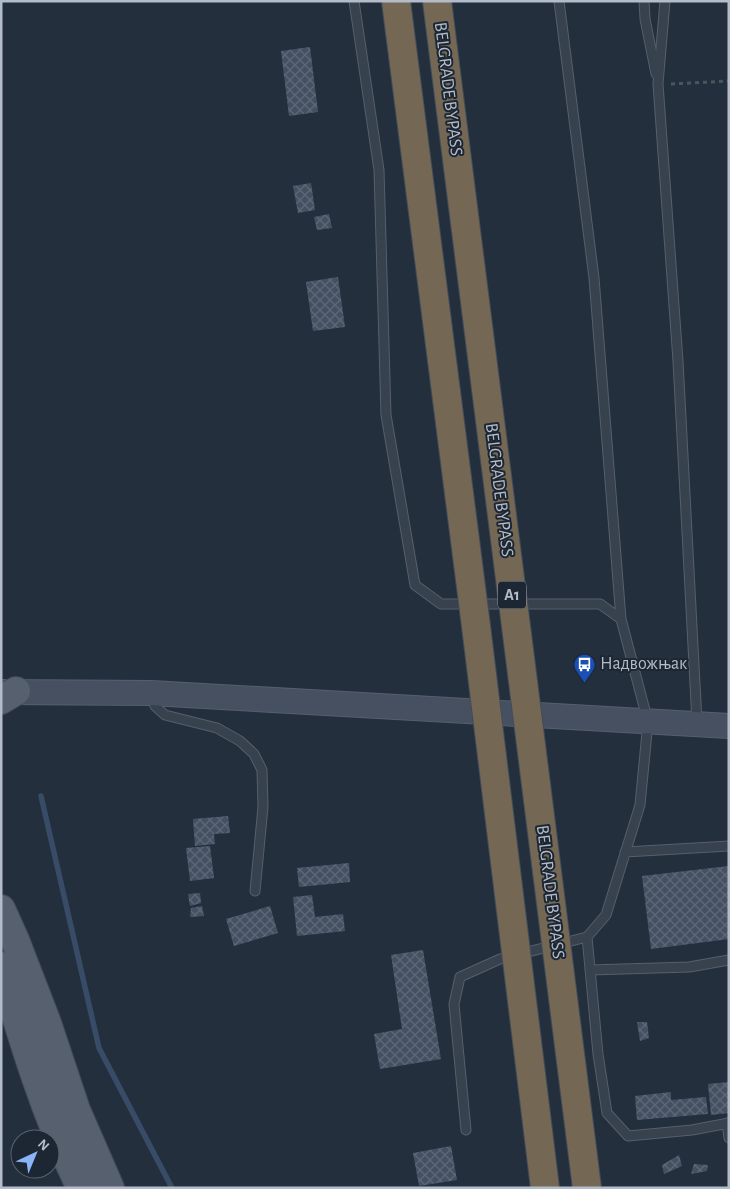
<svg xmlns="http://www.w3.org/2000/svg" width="730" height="1189" font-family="'Alegreya Sans',sans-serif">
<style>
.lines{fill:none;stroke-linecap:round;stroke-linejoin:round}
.stream{stroke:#394c67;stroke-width:5.5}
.building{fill:url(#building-cross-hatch)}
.lane-casing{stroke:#565f6c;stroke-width:11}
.secondary-casing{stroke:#565f6c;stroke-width:26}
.primary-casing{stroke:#414a57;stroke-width:30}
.path{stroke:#44595c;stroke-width:3;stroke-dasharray:4 4;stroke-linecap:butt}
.lane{stroke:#38414e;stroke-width:9}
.secondary{stroke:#465061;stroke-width:24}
.primary{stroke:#56606e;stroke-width:28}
.highway-bridge-casing{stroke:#434c59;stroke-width:30;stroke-linecap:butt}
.highway-bridge{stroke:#746855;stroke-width:28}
.labels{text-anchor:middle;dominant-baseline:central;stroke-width:4;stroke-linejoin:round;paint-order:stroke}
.shield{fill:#1d2633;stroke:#878f9c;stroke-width:1}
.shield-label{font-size:16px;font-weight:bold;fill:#b4bcc9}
.street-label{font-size:18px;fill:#b4bcc9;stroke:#1d2633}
.poi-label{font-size:18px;fill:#b4bcc9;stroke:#1d2633;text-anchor:start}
</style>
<defs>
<pattern id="building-cross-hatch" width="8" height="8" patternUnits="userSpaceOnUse" patternTransform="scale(1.25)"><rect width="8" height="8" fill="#455162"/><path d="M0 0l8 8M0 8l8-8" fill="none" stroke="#5d6877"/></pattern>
</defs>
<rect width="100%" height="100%" fill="#242f3e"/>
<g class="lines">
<path class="stream" d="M41,796L99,1048L172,1188"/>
</g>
<path class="building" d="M310,47L318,112L289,116L281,51Z
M311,183L315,210L298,213L293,186Z
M329,214L332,228L317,230L314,217Z
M338,277L345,327L313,331L306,282Z
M228,816L230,833L214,834L215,844L195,846L193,819Z
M210,846L214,878L190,881L186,848Z
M349,863L350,882L299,887L297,868Z
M729,866V939L651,949L642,876Z
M200,893L201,903L190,906L188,894Z
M312,895L315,917L343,914L345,931L297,936L293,897Z
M202,906L204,916L190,917L191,908Z
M270,906L278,933L234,946L226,919Z
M423,950L441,1059L380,1069L374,1034L402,1029L391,955Z
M637,1022H647L649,1038L640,1041Z
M729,1082V1113L711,1115L708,1084Z
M671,1092V1100L706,1097L708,1114L637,1120L635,1096Z
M451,1146L457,1180L419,1186L413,1153Z
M679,1155L682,1166L664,1174L662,1165Z
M694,1164L708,1165L707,1171L691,1174Z"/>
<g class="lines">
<defs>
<path id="lane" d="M354,1L379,170L386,415L415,585L441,604H600L621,619
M559,1L594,278L621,619L648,722L640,805L606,915L587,937L598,1054L607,1113L628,1136L692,1130L729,1123
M644,1L645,19L656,74
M665,1L658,84L678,361L697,722
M152,696L155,706L165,715L217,728L240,741L254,754L262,770L263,807L255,891
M625,852L729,846
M590,970L689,967L729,960
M727,1123L729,1138
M466,1130L454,1004L460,977L500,959L587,937"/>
<path id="secondary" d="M1,692L151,693L729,726"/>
<path id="primary" d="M1,700L16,691
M1,909L15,940L47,1023L76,1110L110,1188
M1,966C23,1041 46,1117 81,1188"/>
</defs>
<use href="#lane" class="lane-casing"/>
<use href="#secondary" class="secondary-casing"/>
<use href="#primary" class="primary-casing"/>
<path class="path" d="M671,84L729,81"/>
<use href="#lane" class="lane"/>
<use href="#secondary" class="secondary"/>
<use href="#primary" class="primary"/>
<defs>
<path id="highway-bridge" d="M396,1L476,626L545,1188
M437,1L587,1188"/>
</defs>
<use href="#highway-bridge" class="highway-bridge-casing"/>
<use href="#highway-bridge" class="highway-bridge"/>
</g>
<defs>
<symbol id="bus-pin" viewBox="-11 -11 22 30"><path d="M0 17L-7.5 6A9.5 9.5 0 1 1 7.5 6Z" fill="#1a4fb4" stroke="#1d2633"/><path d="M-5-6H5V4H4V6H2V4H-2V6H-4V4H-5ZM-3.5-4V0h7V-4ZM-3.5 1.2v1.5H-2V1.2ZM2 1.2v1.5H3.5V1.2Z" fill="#fff"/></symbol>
</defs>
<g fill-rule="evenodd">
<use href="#bus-pin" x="572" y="652" width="25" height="34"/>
</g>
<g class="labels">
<rect class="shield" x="498" y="581.5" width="28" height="27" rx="4"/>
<g class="shield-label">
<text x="512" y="595">A1</text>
</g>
<g class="street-label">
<text transform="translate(448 89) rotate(83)">BELGRADE BYPASS</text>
<text transform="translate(499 490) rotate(83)">BELGRADE BYPASS</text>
<text transform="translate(550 892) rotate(83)">BELGRADE BYPASS</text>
</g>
<g class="poi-label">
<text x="600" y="664">Надвожњак</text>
</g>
</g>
<rect width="730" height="1189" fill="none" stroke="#b4bcc9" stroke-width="5"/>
<g transform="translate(35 1154) rotate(44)"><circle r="24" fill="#1d2633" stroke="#59626f"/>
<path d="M0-4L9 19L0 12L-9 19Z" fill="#8ab4f8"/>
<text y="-8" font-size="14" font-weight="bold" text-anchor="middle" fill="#b4bcc9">N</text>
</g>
</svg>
